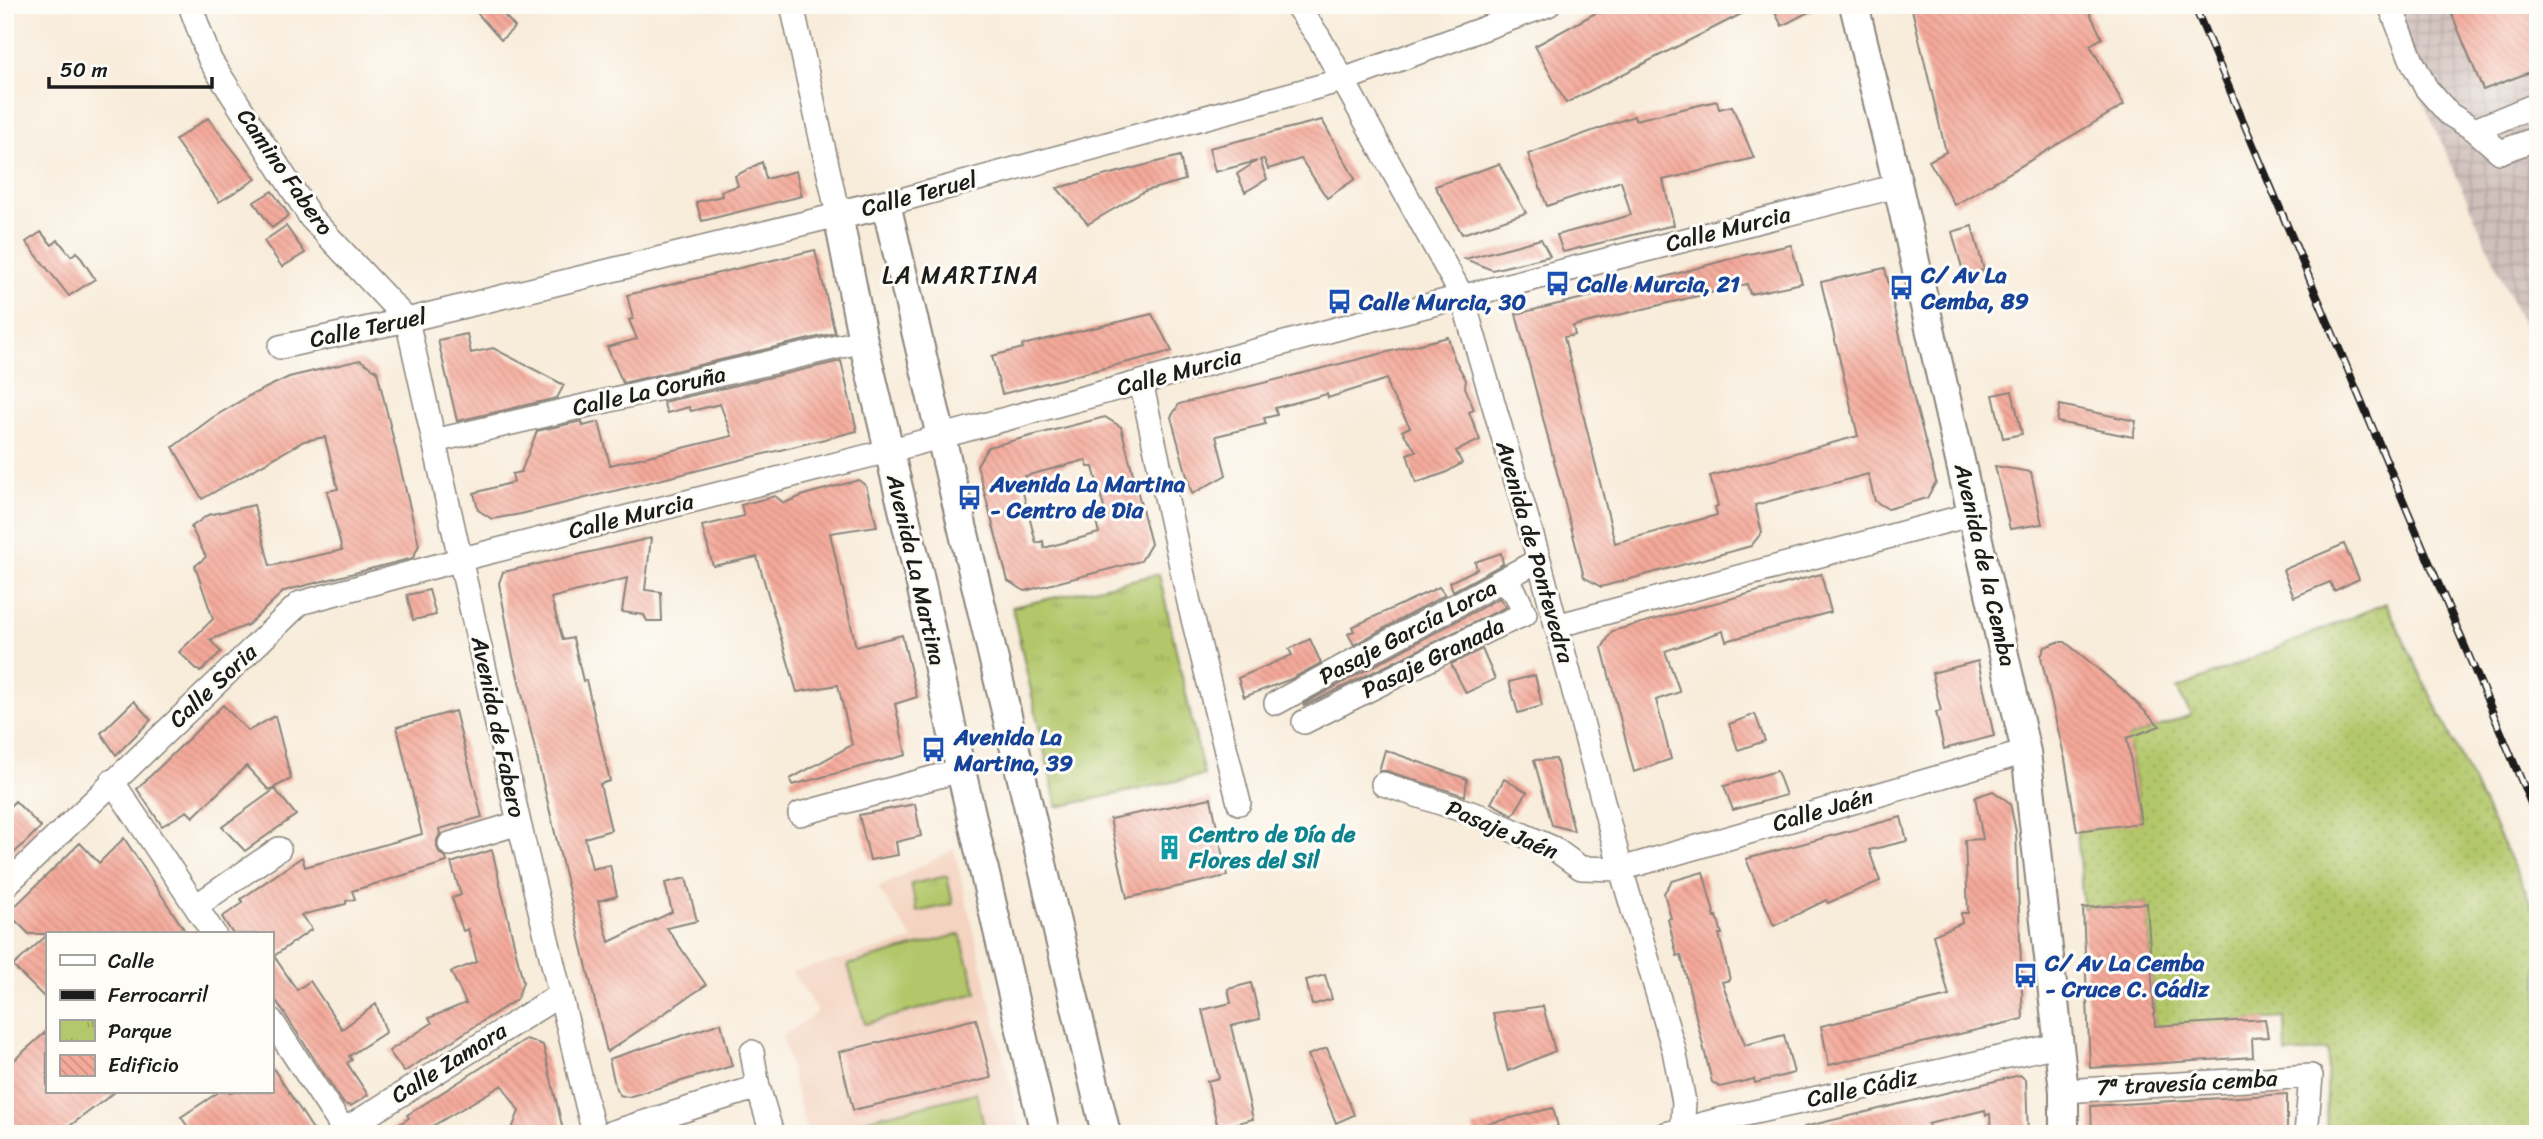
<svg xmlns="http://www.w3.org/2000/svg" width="2543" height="1139" font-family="Sriracha,sans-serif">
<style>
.built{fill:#f4d3c0}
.industrial{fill:url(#industrial-grid)}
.grass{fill:url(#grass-dots);stroke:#687244;stroke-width:2}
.park{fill:url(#park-tufts);stroke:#687244;stroke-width:2}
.garden{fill:#b3c76b;stroke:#687244;stroke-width:2}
.building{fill:url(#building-back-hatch);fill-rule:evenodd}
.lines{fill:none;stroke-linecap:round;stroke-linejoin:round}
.minor-casing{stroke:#8a847b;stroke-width:26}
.tertiary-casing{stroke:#8a847b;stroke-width:32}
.minor{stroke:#fff;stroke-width:23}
.tertiary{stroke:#fff;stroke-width:28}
.rail-casing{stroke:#1c1c1c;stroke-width:8}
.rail{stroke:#fdfcf7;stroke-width:5;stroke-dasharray:16;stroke-linecap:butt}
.labels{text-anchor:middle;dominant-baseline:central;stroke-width:6;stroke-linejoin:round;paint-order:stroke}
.street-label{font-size:23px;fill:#1c1c1c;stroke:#fdfcf7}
.transit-label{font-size:23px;font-weight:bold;fill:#164399;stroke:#fdfcf7;text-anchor:start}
.culture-label{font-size:23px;font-weight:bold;fill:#0d838f;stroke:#fdfcf7;text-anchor:start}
.neighbourhood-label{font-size:24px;letter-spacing:2px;fill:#1c1c1c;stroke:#fdfcf7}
</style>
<defs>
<pattern id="industrial-grid" width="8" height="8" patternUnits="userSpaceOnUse" patternTransform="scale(1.75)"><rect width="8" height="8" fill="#d0c0bc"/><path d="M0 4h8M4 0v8" fill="none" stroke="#b2a4a1"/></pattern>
<pattern id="grass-dots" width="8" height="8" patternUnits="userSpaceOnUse" patternTransform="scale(1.75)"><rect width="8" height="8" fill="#b3c76b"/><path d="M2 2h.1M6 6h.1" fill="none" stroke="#99aa5c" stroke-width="1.8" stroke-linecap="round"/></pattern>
<pattern id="park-tufts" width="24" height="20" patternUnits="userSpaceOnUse" patternTransform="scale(1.75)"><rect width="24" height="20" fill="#b3c76b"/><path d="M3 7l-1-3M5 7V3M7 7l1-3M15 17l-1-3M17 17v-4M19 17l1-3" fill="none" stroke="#99aa5c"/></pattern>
<pattern id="building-back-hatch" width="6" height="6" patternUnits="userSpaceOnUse" patternTransform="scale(1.75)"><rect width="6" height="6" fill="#f4a99a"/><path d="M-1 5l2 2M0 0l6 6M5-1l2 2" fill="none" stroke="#d19184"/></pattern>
</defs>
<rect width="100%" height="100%" fill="#fdfcf7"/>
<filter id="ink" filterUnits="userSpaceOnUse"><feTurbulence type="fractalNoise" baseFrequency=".0143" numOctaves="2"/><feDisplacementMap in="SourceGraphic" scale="14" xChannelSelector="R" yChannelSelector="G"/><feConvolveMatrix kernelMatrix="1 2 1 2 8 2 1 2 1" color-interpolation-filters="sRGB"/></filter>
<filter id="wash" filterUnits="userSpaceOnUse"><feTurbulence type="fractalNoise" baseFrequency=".00686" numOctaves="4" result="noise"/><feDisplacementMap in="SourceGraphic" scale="28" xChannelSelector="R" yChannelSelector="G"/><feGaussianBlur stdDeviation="1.57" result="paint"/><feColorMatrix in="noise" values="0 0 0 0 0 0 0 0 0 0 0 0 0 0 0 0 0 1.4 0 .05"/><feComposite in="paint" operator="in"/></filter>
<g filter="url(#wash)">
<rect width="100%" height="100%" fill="#f8ecda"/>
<path class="built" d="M954,849L1022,1134H807L782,1036L818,1012L792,972L913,940L878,888Z"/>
<path class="industrial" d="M2380,5H2538V359Z"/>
<path class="grass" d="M2386,603L2538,917V1134H2326L2328,1050L2286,1054L2285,1018L2155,1027L2147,903L2083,908L2077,831L2141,822L2129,748L2119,741L2191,715L2177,689Z"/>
<path class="park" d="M1159,574L1204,775L1057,807L1012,607Z
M947,876L953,904L917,912L911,884Z"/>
<path class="garden" d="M960,934L977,993L865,1024L848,965Z
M976,1093L986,1134H863L860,1121Z"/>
<g id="blocks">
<path class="building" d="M470,5H495L515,27L501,40Z
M1610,5H1759L1566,103L1535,46Z
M1771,5H1822L1782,26Z
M1911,5H2086L2102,38L2090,45L2124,105L1955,205L1929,161L1946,152Z
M2448,5H2538V69L2483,90Z
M1717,101L1719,109L1732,106L1754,158L1663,180L1674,225L1563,252L1557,235L1631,215L1621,181L1547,206L1528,154L1634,116L1635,120Z
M208,118L256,179L219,202L175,140Z
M1322,120L1355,179L1327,198L1301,159L1268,169L1264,159L1260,160L1267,179L1245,192L1237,174L1257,161L1215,172L1209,148Z
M1180,156L1185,180L1145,191L1088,224L1057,188Z
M762,162L766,179L796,171L802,196L702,221L696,202L722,196L721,191L738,186L735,176Z
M1499,164L1526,213L1462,234L1435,186Z
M272,191L289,215L272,228L254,202Z
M286,226L305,253L282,267L264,241Z
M1972,226L1984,270L1964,275L1952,232Z
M41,232L52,245L58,240L71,256L77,252L95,279L69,296L26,242Z
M1541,239L1550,256L1492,270L1465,259Z
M1791,245L1802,283L1750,294L1747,284L1573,326L1575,335L1564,337L1615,543L1717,515L1715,507L1718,506L1710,476L1858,436L1821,282L1885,268L1914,399L1936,482L1927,498L1888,509L1875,501L1868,474L1755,505L1762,532L1751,546L1601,587L1584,577L1516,314L1622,289L1740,256Z
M815,250L835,333L623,383L607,347L637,339L629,320L633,319L627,295Z
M1152,314L1172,351L1002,394L992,356L1023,348L1022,345Z
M467,334L471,353L493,348L564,385L557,398L457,421L438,340Z
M1448,337L1454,358L1466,380L1465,387L1474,410L1469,412L1480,440L1456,451L1462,463L1445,473L1416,483L1407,454L1416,451L1402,431L1410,427L1389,390L1387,379L1328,398L1327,394L1275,408L1277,415L1264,418L1266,424L1216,436L1226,475L1192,494L1171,417L1179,404Z
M360,360L377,371L419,545L413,558L284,591L248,625L210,640L221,652L200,672L179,652L213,619L195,566L206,557L191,527L208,515L254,505L270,566L342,550L327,491L338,489L325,437L304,441L202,499L173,447L212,418L249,396L289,377Z
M841,361L857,431L521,514L492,519L478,510L474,493L514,482L512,474L521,472L537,431L582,421L583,426L599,422L610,465L687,447L732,436L720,404L691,411L689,407L667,413L663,402Z
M2012,391L2022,434L2003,438L1993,395Z
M2060,405L2136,421L2133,437L2057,422Z
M1105,417L1121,427L1151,544L1141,561L1025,591L1008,581L977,465L988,447ZM1086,460L1088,467H1093L1107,519L1096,521L1099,533L1044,548L1043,541L1036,543L1021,485L1026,484L1025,476Z
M1995,466L2031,472L2042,524L2010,529Z
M859,480L866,486L877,526L830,533L856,647L902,635L917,697L895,704L906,755L792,785L790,779L852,745L838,685L797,692L757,557L713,566L702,526L744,516L741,505L775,496L784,503L807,494Z
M651,538L645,590L661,592L662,621H647L644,615L622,612L627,578L551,598L563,640L573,638L583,681L586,680L610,781L600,784L611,830L585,838L592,869L610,865L617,896L598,901L609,942L672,912L665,883L686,878L697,921L667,928L706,985L607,1052L512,652L499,583L503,572Z
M2344,544L2359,579L2334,591L2330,582L2294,597L2283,570Z
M1501,553L1503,564L1453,591L1450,582L1477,569L1475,562Z
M1821,574L1831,612L1726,641L1723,631L1665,651L1680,692L1656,700L1671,759L1634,772L1602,648L1612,631Z
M1439,587L1445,595L1354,645L1348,634L1354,631L1352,627Z
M429,590L436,615L413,620L407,595Z
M1499,598L1506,607L1304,706L1303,704Z
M1310,639L1321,663L1291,679L1244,697L1238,678L1292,655L1289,649Z
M2058,642H2065L2085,658L2122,689L2160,726L2127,738L2141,823L2077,831L2065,759L2042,662L2041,656L2045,647Z
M1482,649L1495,679L1466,693L1451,664Z
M1978,661L1994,736L1944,749L1936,712L1941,711L1932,673Z
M1535,675L1542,706L1518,713L1509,682Z
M134,701L151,720L116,755L101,733Z
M223,705L248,731L275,716L291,779L269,790L246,766L193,817L187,811L162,826L137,789Z
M455,711L482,817L439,829L440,834L437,840V847L440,854L446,857L447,862L352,891L355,899L346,901V904L301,915L312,929L274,956L297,990L310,981L342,1029L376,1004L386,1032L349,1056L352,1060L347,1063L368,1095L351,1106L344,1104L271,993V934H233L222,917L243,903L241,899L302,857L305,867L422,834L397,727Z
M1755,714L1765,741L1738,750L1729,724Z
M1385,750L1467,779L1465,796L1387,771H1379Z
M1556,759L1574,831L1552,825L1534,760Z
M1777,771L1786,795L1733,810L1724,786Z
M1504,779L1527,792L1513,815L1491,803Z
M275,789L296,815L245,851L222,827Z
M1993,791L2010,803L2016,832L2023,1019L1829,1065L1821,1026L1949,996L1933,935L1962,923L1961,913H1968L1965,840L1983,839L1975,797Z
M1211,798L1227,876L1127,898L1110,819Z
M15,801L41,827L5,862V811Z
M915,804L921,836L896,842L898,855L870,860L859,815Z
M1901,817L1907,841L1869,850L1880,881L1828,903L1826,900L1774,926L1746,859Z
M124,838L187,934H29L8,913L80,843L99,863Z
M492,850L523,982L517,999L404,1072L389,1051L432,1023L429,1018L466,1003L451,972L477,962L468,929L463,931L452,898L461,895L451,863Z
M1703,872L1715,917L1717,916L1722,934H1719L1730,980L1722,982L1745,1045L1784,1035L1794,1073L1755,1083L1754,1079L1720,1087L1712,1082L1681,955L1677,956L1668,919L1671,918L1664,893L1672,881Z
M2147,903L2155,1026L2265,1019L2268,1037L2252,1038L2253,1057L2090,1068L2083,908Z
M47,935V1000L13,966Z
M1325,975L1332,999L1312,1005L1306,980Z
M1251,983L1260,1019L1231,1026L1253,1119L1218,1128L1207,1081L1219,1078L1202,1010L1231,1003L1228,989Z
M1543,1006L1555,1051L1508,1071L1493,1013Z
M976,1019L991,1078L853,1110L839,1052Z
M721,1023L732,1066L628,1097L620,1095L616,1089L609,1059Z
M47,1031V1092H115L59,1134H5V1068Z
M526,1039L543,1045L564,1134H510L519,1111L502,1085L419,1134H383L409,1118L407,1115Z
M1327,1048L1354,1115L1336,1123L1308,1055Z
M271,1065L316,1134H193L181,1117L219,1092H271Z
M2020,1075L2026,1080L2028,1134H1991L1990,1114L1986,1115L1985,1110L1928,1124L1931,1134H1805L1804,1127Z
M2287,1094V1134H2161V1128L2124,1131L2125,1134H2092L2091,1106Z
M1553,1108L1558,1127L1529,1134H1474L1473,1127Z"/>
</g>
</g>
<g filter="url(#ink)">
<use href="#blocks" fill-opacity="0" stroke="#8a847b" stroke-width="2"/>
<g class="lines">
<defs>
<path id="minor" d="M190,5L210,60L311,218L407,320L519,823L594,1134
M1296,5L1318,36L1343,80L1462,296L1539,560L1621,869L1674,1050L1684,1102L1682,1134
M2390,5L2412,61L2426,88L2449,114L2475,130L2500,152L2538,138
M2475,130L2538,104
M886,204L1343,80L1548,5
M280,347L407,320L838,215L792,5
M1141,382L1190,607L1239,803
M434,441L863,341
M1556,626L1973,514
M1276,703L1539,560
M1304,722L1488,630L1525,614L1515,592L1500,582
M112,781L214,934
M1383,784L1480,816L1553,848L1581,868L1621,869L2026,752
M800,814L961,770
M450,844L519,823
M5,886L300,603L462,559L888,451L1347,326L1897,186
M196,906L279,849
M271,1020L344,1130
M752,1052L758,1087L772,1134
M2064,1091L2311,1076L2306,1134
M338,1134L561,994
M607,1134L758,1087
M1665,1134L1714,1121L2058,1045"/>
<path id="tertiary" d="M1854,5L1889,147L2026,752L2064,1091V1134
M1045,1134L956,749L920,580L863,341L838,215L886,204L1106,1134"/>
</defs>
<use href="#minor" class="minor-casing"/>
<use href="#tertiary" class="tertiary-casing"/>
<use href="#minor" class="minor"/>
<use href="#tertiary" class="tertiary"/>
<defs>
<path id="rail" d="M2194,5L2538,820"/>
</defs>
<use href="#rail" class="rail-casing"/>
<use href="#rail" class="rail"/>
</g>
</g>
<defs>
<symbol id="bus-bare" viewBox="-9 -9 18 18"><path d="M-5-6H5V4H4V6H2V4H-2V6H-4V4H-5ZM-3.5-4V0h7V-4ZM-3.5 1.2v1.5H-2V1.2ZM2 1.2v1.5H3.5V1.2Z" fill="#1a4fb4" stroke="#fdfcf7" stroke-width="2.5" paint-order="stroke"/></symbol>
<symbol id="building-bare" viewBox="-9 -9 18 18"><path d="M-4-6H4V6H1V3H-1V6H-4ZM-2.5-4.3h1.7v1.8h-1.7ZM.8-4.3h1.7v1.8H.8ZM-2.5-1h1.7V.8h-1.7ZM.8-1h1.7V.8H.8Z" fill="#0f9aa8" stroke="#fdfcf7" stroke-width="2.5" paint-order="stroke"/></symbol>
</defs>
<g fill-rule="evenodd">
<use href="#bus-bare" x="1540" y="266" width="35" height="35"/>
<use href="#bus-bare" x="1884" y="270" width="35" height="35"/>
<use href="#bus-bare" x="1322" y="284" width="35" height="35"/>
<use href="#bus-bare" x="952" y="480" width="35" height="35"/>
<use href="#bus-bare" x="916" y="732" width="35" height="35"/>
<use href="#building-bare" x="1152" y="830" width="35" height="35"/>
<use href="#bus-bare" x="2008" y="958" width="35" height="35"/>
</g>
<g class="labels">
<g class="street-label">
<text transform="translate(285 172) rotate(55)">Camino Fabero</text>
<text transform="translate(919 194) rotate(-15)">Calle Teruel</text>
<text transform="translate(1728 229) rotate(-14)">Calle Murcia</text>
<text transform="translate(368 328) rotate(-12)">Calle Teruel</text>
<text transform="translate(1179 372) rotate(-15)">Calle Murcia</text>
<text transform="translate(649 391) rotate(-13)">Calle La Coruña</text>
<text transform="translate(631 516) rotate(-14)">Calle Murcia</text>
<text transform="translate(1535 552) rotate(74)">Avenida de Pontevedra</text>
<text transform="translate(1985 565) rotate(77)">Avenida de la Cemba</text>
<text transform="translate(916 570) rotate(77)">Avenida La Martina</text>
<text transform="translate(1408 632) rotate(-28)">Pasaje García Lorca</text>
<text transform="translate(1433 658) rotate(-26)">Pasaje Granada</text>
<text transform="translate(213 686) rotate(-43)">Calle Soria</text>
<text transform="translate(498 727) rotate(78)">Avenida de Fabero</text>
<text transform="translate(1823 810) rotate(-16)">Calle Jaén</text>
<text transform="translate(1502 830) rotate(23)">Pasaje Jaén</text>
<text transform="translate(449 1063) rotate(-32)">Calle Zamora</text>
<text transform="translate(2187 1083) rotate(-3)">7ª travesía cemba</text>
<text transform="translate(1862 1088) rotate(-12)">Calle Cádiz</text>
</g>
<g class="transit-label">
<text x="1921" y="275">C/ Av La<tspan x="1921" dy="26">Cemba, 89</tspan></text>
<text x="1577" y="284">Calle Murcia, 21</text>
<text x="1359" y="302">Calle Murcia, 30</text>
<text x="990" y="484">Avenida La Martina<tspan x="990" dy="26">- Centro de Dia</tspan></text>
<text x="954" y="737">Avenida La<tspan x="954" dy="26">Martina, 39</tspan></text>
<text x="2045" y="963">C/ Av La Cemba<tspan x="2045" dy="26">- Cruce C. Cádiz</tspan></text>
</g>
<g class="culture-label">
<text x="1189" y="834">Centro de Día de<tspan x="1189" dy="26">Flores del Sil</tspan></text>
</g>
<g class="neighbourhood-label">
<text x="961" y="275">LA MARTINA</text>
</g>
</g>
<rect width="2543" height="1139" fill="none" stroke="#fdfcf7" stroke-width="28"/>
<rect x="46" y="932" width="228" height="161" fill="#fdfcf7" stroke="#a3a29f" stroke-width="2"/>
<rect x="60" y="955" width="35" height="10" fill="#ffffff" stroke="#a3a29f" stroke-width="2"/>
<text x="108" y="968" font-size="21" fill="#1c1c1c">Calle</text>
<rect x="60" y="990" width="35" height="10" fill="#1c1c1c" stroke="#a3a29f" stroke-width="2"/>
<text x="108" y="1002" font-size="21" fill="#1c1c1c">Ferrocarril</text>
<rect x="60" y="1020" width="35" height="21" fill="url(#park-tufts)" stroke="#a3a29f" stroke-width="2"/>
<text x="108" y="1038" font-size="21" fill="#1c1c1c">Parque</text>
<rect x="60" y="1055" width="35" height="21" fill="url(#building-back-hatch)" stroke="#a3a29f" stroke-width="2"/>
<text x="108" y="1072" font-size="21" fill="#1c1c1c">Edificio</text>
<path d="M49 77v10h163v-10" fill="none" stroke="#1c1c1c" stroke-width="3.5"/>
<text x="60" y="77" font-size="21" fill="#1c1c1c" stroke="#fdfcf7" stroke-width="5" paint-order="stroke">50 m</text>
</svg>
